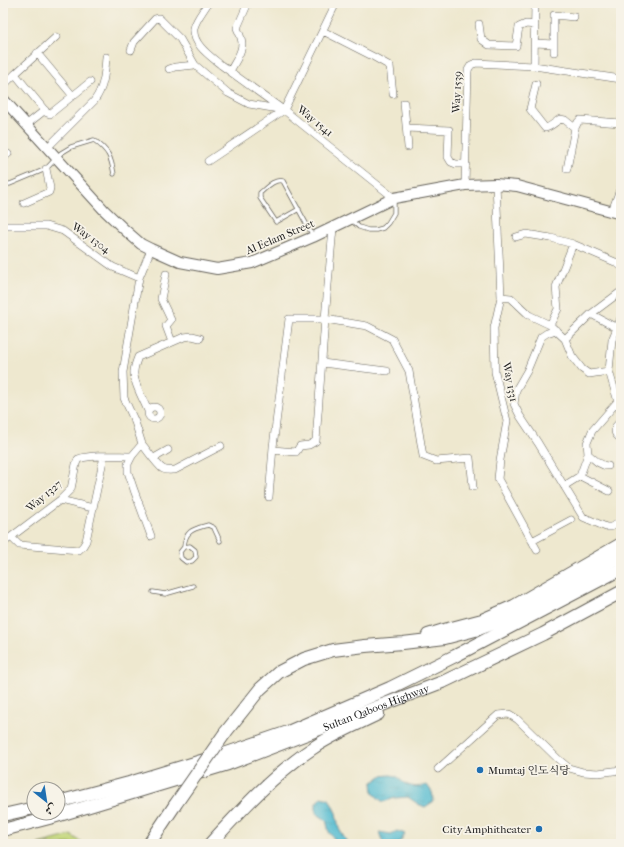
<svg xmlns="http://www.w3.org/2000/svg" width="624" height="847" font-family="'IM FELL French Canon',Amiri,'Noto Serif KR',serif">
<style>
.grass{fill:#c2d679;stroke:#6f794a}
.water{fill:url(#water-ripples);stroke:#376c76}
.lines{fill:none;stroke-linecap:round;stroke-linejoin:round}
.service-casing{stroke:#66635b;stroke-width:5}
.minor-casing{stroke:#66635b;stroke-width:8}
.secondary-casing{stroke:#66635b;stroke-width:12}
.trunk-casing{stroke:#66635b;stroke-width:14}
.service{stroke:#fff;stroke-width:3.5}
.minor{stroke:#fff;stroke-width:7}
.secondary{stroke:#fff;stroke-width:10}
.trunk{stroke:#fff;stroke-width:12}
.trunk-bridge-casing{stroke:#66635b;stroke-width:14;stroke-linecap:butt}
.trunk-bridge{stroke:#fff;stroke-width:12}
.poi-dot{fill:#1f6fb2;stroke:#f7f3e8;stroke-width:1.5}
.labels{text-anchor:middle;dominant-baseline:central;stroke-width:3.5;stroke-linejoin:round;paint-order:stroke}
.street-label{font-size:11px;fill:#1c1c1c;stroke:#f7f3e8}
.poi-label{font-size:11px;fill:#1c1c1c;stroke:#f7f3e8;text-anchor:start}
</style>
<defs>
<pattern id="water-ripples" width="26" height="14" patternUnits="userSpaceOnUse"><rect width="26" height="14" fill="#52bbd0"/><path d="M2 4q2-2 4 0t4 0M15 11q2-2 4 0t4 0" fill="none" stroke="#47a0b2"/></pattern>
</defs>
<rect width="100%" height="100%" fill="#f7f3e8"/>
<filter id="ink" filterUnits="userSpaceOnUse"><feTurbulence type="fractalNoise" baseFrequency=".025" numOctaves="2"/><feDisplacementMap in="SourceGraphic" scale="8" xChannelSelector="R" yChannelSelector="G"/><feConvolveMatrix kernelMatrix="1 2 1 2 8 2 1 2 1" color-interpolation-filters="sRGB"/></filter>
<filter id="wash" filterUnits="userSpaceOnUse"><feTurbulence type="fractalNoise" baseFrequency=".012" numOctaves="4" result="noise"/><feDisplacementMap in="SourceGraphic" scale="16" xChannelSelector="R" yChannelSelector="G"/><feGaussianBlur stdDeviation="0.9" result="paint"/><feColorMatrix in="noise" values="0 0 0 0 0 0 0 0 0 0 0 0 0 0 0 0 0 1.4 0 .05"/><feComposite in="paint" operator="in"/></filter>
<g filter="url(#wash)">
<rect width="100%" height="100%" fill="#eee8cf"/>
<path class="grass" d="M71,835L84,844H38Z"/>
<path class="water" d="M390,775C400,776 397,778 404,783C412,788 419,787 427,785L432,792L434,801L425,807L418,804L408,797L395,798L383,802L373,793L372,783L381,776Z
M322,797L329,799L336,813L339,829L348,844H338L329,832L326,820L316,813V803Z
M397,831L405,834L398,844H384L383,843L379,832L391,834Z"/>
</g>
<g filter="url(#ink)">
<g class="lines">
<defs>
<path id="service" d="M3,182L4,184H10L46,169L61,153L71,147L94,140C109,151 111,157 114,174
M299,209L276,222L260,198V193C266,188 275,178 283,181L313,236
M351,220L359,227L368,230H376L383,228L388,223L394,213V200
M190,546L195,550L196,557L192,561L186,562L181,558L180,552L184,547Z
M184,547C185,530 194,529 208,525L214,528L220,541
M153,592L165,594L193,586"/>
<path id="minor" d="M208,3C204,10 196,19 194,28C192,44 210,56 221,65L282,109
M479,24L481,39L489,45L516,46L519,27L526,24L535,25
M323,31L374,57L390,66L393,94
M535,43L554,44
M131,50L134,42L155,19L159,18L180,39L195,65L228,93L249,104L284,110L394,198
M554,52V15L574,17
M37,53L73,96
M534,66L535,3
M169,69L175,67L195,65
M230,71C234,64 242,53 242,44C242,38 239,33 237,28L248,3
M15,74L56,37
M536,84L530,109L545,128C551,127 554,123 560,119L565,120L575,128
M3,86L15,74L47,113L50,114L90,82
M404,103L408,147
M26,125L45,110
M407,128L449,130L448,157L451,162L456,164H466
M47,148L94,101C104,88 105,73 106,57
M3,158L8,154
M208,161L284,110L336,3
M567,169L575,128L578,122L580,120L621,123
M496,184L501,297L494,328L495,372L507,421L500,460L498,479L537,550
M465,185L468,70L471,65L476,63L534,66L621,79
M24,203L49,192L50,188L46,169
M612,211L621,187
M3,226H46L63,231L113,267L139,278
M516,237L526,234L551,238L573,244L615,262L621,266
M166,274L161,299L171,320L166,326L172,342
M501,297L511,298L529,315L550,325L565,339L572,356L582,369L589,374L609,371
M591,314L617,328
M621,318L612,340L609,371L621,412
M550,325L558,309L556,287L573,244
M556,330L547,333L541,337L527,371L516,390L514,404L520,416L538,443L583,517L606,527H611L621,522
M565,339L591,314L619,293H621
M322,363L387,371
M148 413a6 6 0 1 1 12 0a6 6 0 1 1-12 0Z
M148,411C144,401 133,382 134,372C134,367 136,362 138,357L184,337L192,336L200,338
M621,422C613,426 613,435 621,438
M142,444C147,450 157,465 163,469C167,471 171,470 175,470L221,446
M273,450L296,452L300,446L309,445L316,441L325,319L333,228
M588,454C594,459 600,466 608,466
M154,458L168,450
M580,476L609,491
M564,486L580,476L588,454L587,443L592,431L618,401
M269,497L273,447L289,319H325L367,326L392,339L409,371L423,456L436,461L470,458L473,487
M60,500L93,508
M151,536L134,490L128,472V464L132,456L142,444L135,422L124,398L123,372L139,278L151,249
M11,537L19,545L79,550L83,546L86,541L104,456
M532,541L571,520
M3,543L60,500L71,489L76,464L78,459C93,454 115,456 132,456
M438,769L498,715L509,714L517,719L558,759L569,768L583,772L598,773L621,770"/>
<path id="secondary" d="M3,99L104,210L125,230L141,244L151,249L180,262L217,269L252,263L313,237L394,198L465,185L496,184L517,186L621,214"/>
<g id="trunk">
<path d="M428,635L444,630L482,620L514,606L621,544"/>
<path d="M225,733L260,689L279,672L304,659L333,650L365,646L403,643L445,638L479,629L510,617L621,556"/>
<path d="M58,802L129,783L224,754L288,732L390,688L455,656L621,569"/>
<path d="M3,815L34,808"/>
<path id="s1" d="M3,830L53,817L228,764L445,681L543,634L621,592"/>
<path d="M149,844L175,805"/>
<path d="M210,844C242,809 274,774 313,748C333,734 356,725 378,714"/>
</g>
</defs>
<use href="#service" class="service-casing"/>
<use href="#minor" class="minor-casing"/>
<use href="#secondary" class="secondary-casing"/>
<use href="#trunk" class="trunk-casing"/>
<use href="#service" class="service"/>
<use href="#minor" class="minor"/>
<use href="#secondary" class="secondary"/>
<use href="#trunk" class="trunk"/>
<defs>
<path id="trunk-bridge" d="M175,805L225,733"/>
</defs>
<use href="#trunk-bridge" class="trunk-bridge-casing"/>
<use href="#trunk-bridge" class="trunk-bridge"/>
</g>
</g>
<g class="poi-dot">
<circle cx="480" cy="770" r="4"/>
<circle cx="539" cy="829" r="4"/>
</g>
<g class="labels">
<g class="street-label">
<text transform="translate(457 92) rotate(-87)">Way 1539</text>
<text transform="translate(315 121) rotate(39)">Way 1541</text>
<text transform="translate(280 237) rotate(-23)">Al Eelam Street</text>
<text transform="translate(91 238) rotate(36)">Way 1304</text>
<text transform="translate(510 382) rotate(79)">Way 1331</text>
<text transform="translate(44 496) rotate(-40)">Way 1327</text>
<text stroke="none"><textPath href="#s1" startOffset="393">Sultan Qaboos Highway</textPath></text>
</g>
<g class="poi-label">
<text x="488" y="770">Mumtaj 인도식당</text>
<text x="531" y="829" text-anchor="end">City Amphitheater</text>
</g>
</g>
<rect width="624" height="847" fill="none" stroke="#f7f3e8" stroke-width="16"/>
<g transform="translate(46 801) rotate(150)"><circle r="19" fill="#f7f3e8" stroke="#9f9d96"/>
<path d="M0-3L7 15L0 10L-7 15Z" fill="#1f6fb2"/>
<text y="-6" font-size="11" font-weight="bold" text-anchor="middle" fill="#1c1c1c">ش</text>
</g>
</svg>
